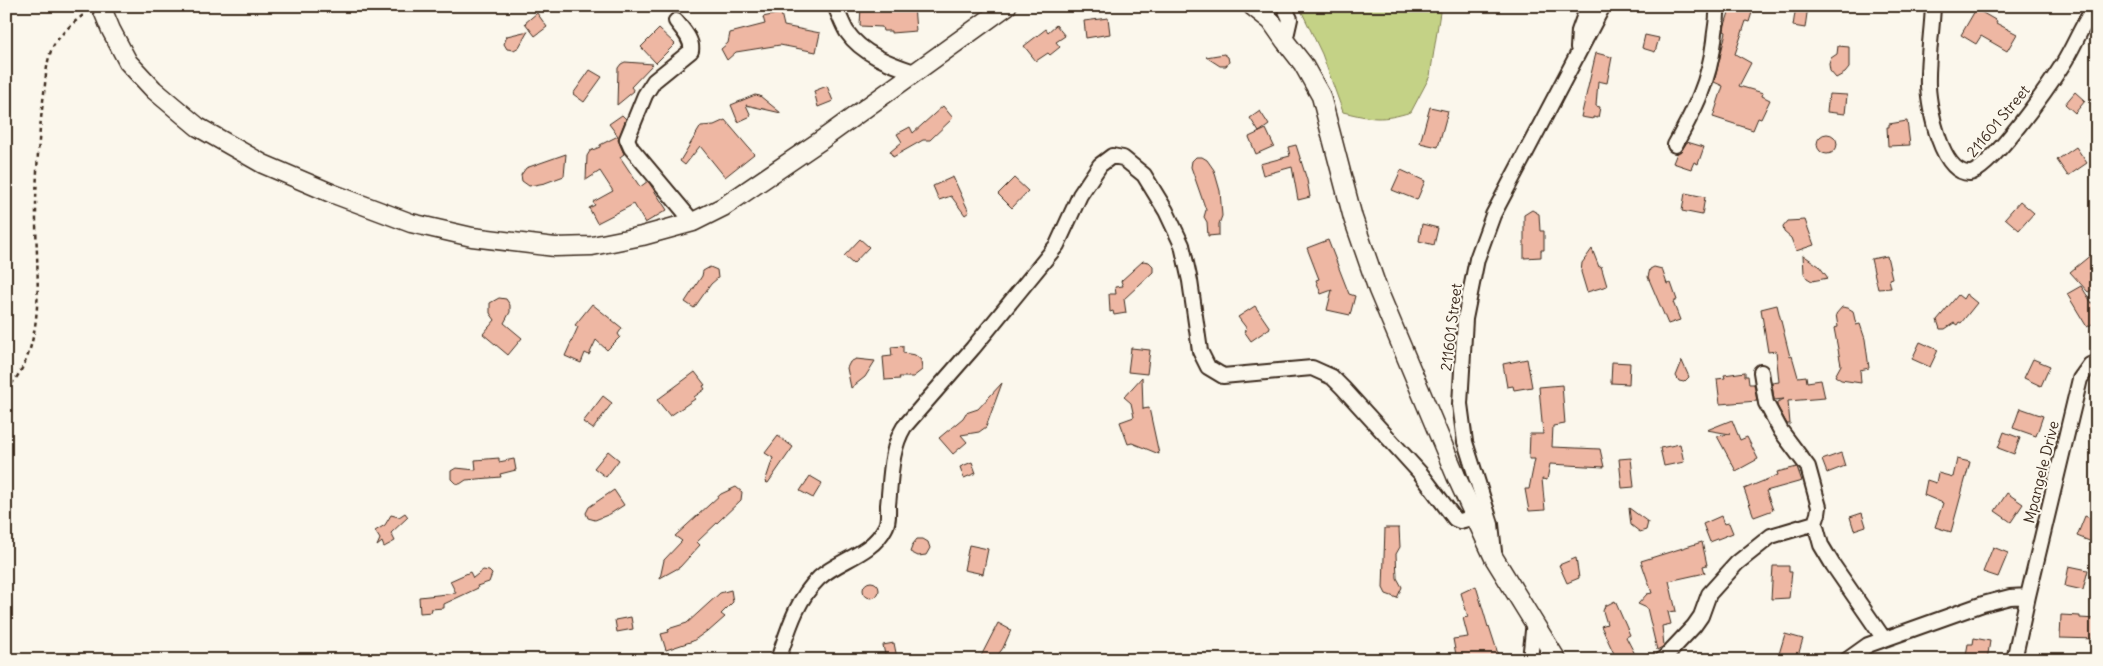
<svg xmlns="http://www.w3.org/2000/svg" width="2103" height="666" font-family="Delius,sans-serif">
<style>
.green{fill:#c4d286;stroke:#807e52}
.building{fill:#eeb7a3;stroke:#3b2a1e}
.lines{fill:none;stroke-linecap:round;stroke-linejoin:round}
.minor-casing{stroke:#3b2a1e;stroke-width:18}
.tertiary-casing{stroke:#3b2a1e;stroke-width:21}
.path{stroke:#3b2a1e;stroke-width:2.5;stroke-dasharray:4 4;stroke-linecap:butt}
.minor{stroke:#fbf7ec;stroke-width:14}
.tertiary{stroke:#fbf7ec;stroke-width:18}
.labels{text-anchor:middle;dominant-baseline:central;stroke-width:4;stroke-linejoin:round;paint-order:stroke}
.street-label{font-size:15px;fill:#3b2a1e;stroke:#fbf7ec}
</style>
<rect width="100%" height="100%" fill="#fbf7ec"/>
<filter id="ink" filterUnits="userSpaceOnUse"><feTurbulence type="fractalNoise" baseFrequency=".02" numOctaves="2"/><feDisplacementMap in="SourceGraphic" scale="10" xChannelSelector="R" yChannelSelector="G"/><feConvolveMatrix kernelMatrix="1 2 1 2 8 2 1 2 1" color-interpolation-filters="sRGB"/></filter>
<g filter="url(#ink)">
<path class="green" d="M1299,6H1441L1430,76L1411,112C1382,121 1372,119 1343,112L1322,54Z"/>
<path class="building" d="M861,6H914L916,31L891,33V31H883L882,27L860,26Z
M1731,6H1754L1749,22L1746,21L1735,54L1751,63L1739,86L1763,93L1762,96L1770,100L1761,119L1758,118L1753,130L1713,117L1723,86L1714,82L1726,32L1724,31L1725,25Z
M1796,6H1808L1805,28L1793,26Z
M1976,9L1997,21L1996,23L2017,34L2007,51L1981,36L1976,44L1961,35Z
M537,13L547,27L535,36L525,23Z
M781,13L784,26L820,33L816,52L780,45L736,52L727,60L721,49L728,43L730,33L765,24L763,17Z
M1108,18L1110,34L1086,38L1084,21Z
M1056,25L1065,36L1056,42L1060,47L1050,55L1048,53L1036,61L1024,46L1046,29L1048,32Z
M659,29L675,44L656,63L641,47Z
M528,31L519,47L514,50L507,49L504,44L507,36Z
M1645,35L1659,38L1655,52L1642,48Z
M1838,46L1849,47V68L1845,73L1836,78L1830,71L1829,64L1831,58L1837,54Z
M1596,53L1612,57L1607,83L1598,81L1596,106L1600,107L1598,118L1593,117V119L1581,117Z
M1224,54L1228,57L1229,62L1226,66H1220L1206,57Z
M625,62L653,64L631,87L634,91L617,105L618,68L621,64Z
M590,70L602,77L584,102L573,94Z
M827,86L833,101L818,107L814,91Z
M2075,92L2085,101L2075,113L2065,104Z
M1829,94L1847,95L1845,114L1827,112Z
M755,95L760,96L781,113L746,105L751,116L738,122L731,105Z
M943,106L953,118L930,140H923L893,157L890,152L902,142L897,134L910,127L913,133Z
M1430,107L1448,111L1438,147L1420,143Z
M1260,111L1269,125L1259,132L1250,118Z
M622,115L626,119L618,140L624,154L620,157L640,187L648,181L667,210L645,223L634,204L597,223L589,208L595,205L593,202L613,191L600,171L586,180L587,156L590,151L600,147V145L618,136L609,124Z
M725,120L754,154L725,177L700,146L685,165L680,161L701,126L714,125Z
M1907,121L1910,145L1888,146L1887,127H1889V124Z
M1266,129L1274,146L1256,154L1249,137Z
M1817 144a10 10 0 1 1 20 0a10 10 0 1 1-20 0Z
M1687,142L1704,147L1698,164L1694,162L1691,169L1673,163L1677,153L1682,150Z
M1296,145L1307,180L1310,197L1298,200L1292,167L1263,175L1260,164L1290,156L1288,147Z
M2076,147L2087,163L2068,176L2057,160Z
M566,154L564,176L545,183L529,186L522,181L521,175L526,168Z
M1196,157H1202L1207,160L1214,170L1220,191L1222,216L1219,224V235L1208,236L1207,222L1204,217L1206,210L1191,167L1192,161Z
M1401,170L1425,181L1417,200L1392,190Z
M953,177L969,212L965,215L951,196L939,200L933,186Z
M1014,178L1028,191L1012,208L998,194Z
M1685,193L1705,197L1702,215L1682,211Z
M2020,201L2034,213L2019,230L2005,218Z
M1532,210L1539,214L1540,231H1544V250H1541V257L1524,258V215Z
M1805,220L1814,245L1796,251L1791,238L1784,232L1783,227L1788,221Z
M1422,224L1438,228L1434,245L1419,241Z
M860,239L869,247L853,264L844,256Z
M1328,240L1349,294L1355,296L1350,315L1327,310L1332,290L1321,294L1316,280L1319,279L1307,248Z
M1592,249L1599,267L1601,266L1607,286L1587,292L1581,272L1582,263Z
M2097,250V287L2088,292L2070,272Z
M1803,255L1819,266L1828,278L1812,281L1807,278L1804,273Z
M1887,256L1892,278L1889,279L1891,288L1878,289L1871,259Z
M1143,261L1149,262L1153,266V272L1124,299L1126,313L1114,315L1113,311L1110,312L1109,294H1116L1115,287L1123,286L1121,281Z
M710,267L717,270L718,278L711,284L694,308L685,302L702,276L703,271Z
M1654,267L1662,269L1667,284L1671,283L1677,300L1673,302L1680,320L1668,324L1648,277L1650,269Z
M2081,286L2097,311V321L2087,327L2067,294Z
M1966,294L1977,303L1961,323L1959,322L1957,325L1954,323L1945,329H1940L1937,320L1958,295L1963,299Z
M499,298L506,299L510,305V312L504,323L522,338L508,355L483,334L495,320L490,313V303Z
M592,304L622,328L618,334L620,337L607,350L596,340L589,355L585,353L581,363L565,356L578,327L575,325Z
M1777,305L1790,357L1792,356L1798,377L1806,376L1807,382L1821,380L1825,398L1788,401L1790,424H1787L1777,406V402L1784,399L1774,400L1772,383L1779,382L1776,351L1768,352L1761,309Z
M1255,306L1270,328L1251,341L1244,331L1247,329L1238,317Z
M1842,307L1848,308L1853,311L1856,325L1860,324L1865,339L1869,368L1860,370L1861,383L1841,380L1835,376L1841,365L1834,328L1838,327L1836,314Z
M1920,342L1938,350L1930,367L1912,359Z
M903,346V353L915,355L921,360L922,370L913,377H899L900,379L885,380L883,357L892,356L891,347Z
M1131,348L1150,350L1147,374L1128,372Z
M856,359L875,361L865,377L851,388L847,368L850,362Z
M1527,359L1532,387L1514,390L1513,386L1507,387L1503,364Z
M2033,359L2050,366L2041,386L2024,378Z
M1682,361L1689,377L1684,382L1679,381L1676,376Z
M1612,362L1630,363L1629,384L1611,383Z
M695,372L705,385L703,386L705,389L694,397L695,399L670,416L657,400Z
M1745,372V376H1748L1749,384H1754L1757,401L1720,404L1717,379L1725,378L1724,375Z
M1142,377L1143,409L1149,408L1159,454L1132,443L1128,444L1120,422L1134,417L1131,403L1124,397Z
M1002,383L986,427L979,432L961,435L967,442L953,454L939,438L963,418L966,413L978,409Z
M1562,385L1565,424L1553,426L1552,447L1600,449L1604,467L1550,464L1547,480L1542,479L1545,510L1529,511L1525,489H1529L1535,459H1529L1530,434H1543L1539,387Z
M603,396L612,403L593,429L583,422Z
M2020,408L2043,416L2036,436L2013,428Z
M1732,420L1740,440L1747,437L1758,459L1736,471L1717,436L1730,434L1707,430Z
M2004,432L2020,438L2014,454L1998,448Z
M778,436L793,447L768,483L765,482L773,458L765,453Z
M1680,444L1684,462L1664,466L1660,448Z
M608,451L619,460L606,477L594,468Z
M1841,453L1845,466L1827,473L1822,460Z
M499,458V462L514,459L516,470L500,474L501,477L466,480L460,484L455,483L451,479V471L456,468L476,470L475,460Z
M1631,458L1634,487L1622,488L1619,459Z
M1957,459L1970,462L1951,532L1935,527L1943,503L1924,495L1927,480L1936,483L1938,473L1953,477Z
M972,462L976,473L964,478L960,467Z
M1797,467L1802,481L1766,491L1773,510L1754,517L1744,489L1778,475L1777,472Z
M810,476L822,483L813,498L800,491Z
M736,487L742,492L741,500L697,542L700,545L680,567L660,578L664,560L682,541L675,536L721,494Z
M614,490L624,505L610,514L595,520L588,518L586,513L589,507Z
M2007,493L2023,504L2011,522L1995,511Z
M1629,508L1648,522L1646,530L1640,532L1631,525Z
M405,513L408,517L391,533L395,541L384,547L382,542L377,546L380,539L375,531L385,525L391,515L399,517Z
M1862,513L1866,526L1854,530L1850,517Z
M1721,516L1724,524L1729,523L1733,533L1710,542L1703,524Z
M2085,516L2097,521V544L2077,536Z
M1385,528H1399L1400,547L1396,554L1397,578L1402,587L1397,598L1386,594L1383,588Z
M917,539H923L928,542L930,548L926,555L918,556L910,552L913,544Z
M1702,542L1707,565L1703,566L1705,573L1669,581L1676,611L1668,612L1671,624L1662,626L1664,646L1657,650L1647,608L1638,604L1647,594L1652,593L1641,561Z
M969,545L988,549L983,574L964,570Z
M1993,547L2008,553L1998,577L1983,572Z
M1576,558L1579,578L1567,583L1559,565Z
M1773,566H1789V572H1792L1789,598L1771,599Z
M2069,566L2088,570L2083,590L2065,586Z
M483,570L489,571L492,574L489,582L477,586L478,588L444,604V608L431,609L432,612L420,613L419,597L456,593L450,581L470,572L473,578Z
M863 590a8 8 0 1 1 16 0a8 8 0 1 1-16 0Z
M1476,586L1488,627L1489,626L1500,660H1457L1453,639L1468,637L1463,618L1468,617L1461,593Z
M731,590L733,602L721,614L725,617L708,632L707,631L693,641L666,650L661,634L669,632L668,629L687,623L720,593Z
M1615,601L1630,635L1626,637L1638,660H1617L1601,626L1607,624L1603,611L1605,606Z
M2061,615L2080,616V618L2097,619V639L2060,638Z
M631,617L633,629L617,632L615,620Z
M998,623L1011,630L1003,648L994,660H979Z
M1785,634L1803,639L1797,659L1779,654Z
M1974,638L1990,641L1987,660H1971V656L1966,655L1968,644H1973Z
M894,643L897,658L886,660L883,645Z"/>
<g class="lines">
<defs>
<path id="minor" d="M835,6C839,14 842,24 847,32C862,54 890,64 914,72
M1284,6L1290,19L1285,41
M1933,6C1932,32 1927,60 1928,86C1929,108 1941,174 1970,173C1989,172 2051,83 2063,64C2073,48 2080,30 2090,14L2097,7
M676,21C683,30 693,40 691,51L654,81L645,95L627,139L631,148L693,222
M1578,48L1579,31L1588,6
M1675,145C1695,109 1709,82 1714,41C1715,29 1718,18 1717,6
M1815,523L1821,545L1833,565L1884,639
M1494,552L1491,524L1465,442L1460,404L1465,319L1477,259L1493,215L1603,6
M778,660C788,631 796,600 819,578C840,559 871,555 885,528C889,522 888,512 888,505C891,479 890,450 904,427L973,348L1057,245L1080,195L1100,165L1112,156L1123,158L1144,175L1166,211L1182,245L1190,281L1200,351L1208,367L1223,376L1312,368L1332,377L1343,388L1421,474L1455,519L1460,521L1475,517
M1530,660L1534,621
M1662,660L1694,626L1701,616L1709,594L1737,563L1771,536L1815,523L1818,514L1819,507L1808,467L1781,431L1766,403L1761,372
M1847,660L1868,645L1983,604L2010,597L2028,596
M2014,660L2028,596L2080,379L2090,365L2097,362"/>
<path id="tertiary" d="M101,6L111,30L128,62L154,90L198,127L263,164L331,193L411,223L472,237L555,247L592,246L642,236L693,222L723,207L820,141L1007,6
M1252,6L1271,21L1285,41L1303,64L1321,96L1353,218L1378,290L1456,476L1494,558L1557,660"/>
</defs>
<use href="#minor" class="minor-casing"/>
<use href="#tertiary" class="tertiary-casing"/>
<path class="path" d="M6,390C50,347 35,266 36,211C36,172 39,132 44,93C46,79 46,58 54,45C62,32 74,22 86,13"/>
<use href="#minor" class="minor"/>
<use href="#tertiary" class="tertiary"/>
</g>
</g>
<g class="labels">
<g class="street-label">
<text transform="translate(1998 121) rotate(-50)">211601 Street</text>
<text transform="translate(1451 327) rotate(-83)">211601 Street</text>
<text transform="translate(2041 472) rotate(-76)">Mpangele Drive</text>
</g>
</g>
<rect width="2103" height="666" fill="none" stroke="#fbf7ec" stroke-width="25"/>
<rect x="12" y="12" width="2078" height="641" fill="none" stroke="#3b2a1e" stroke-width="2" filter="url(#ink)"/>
</svg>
